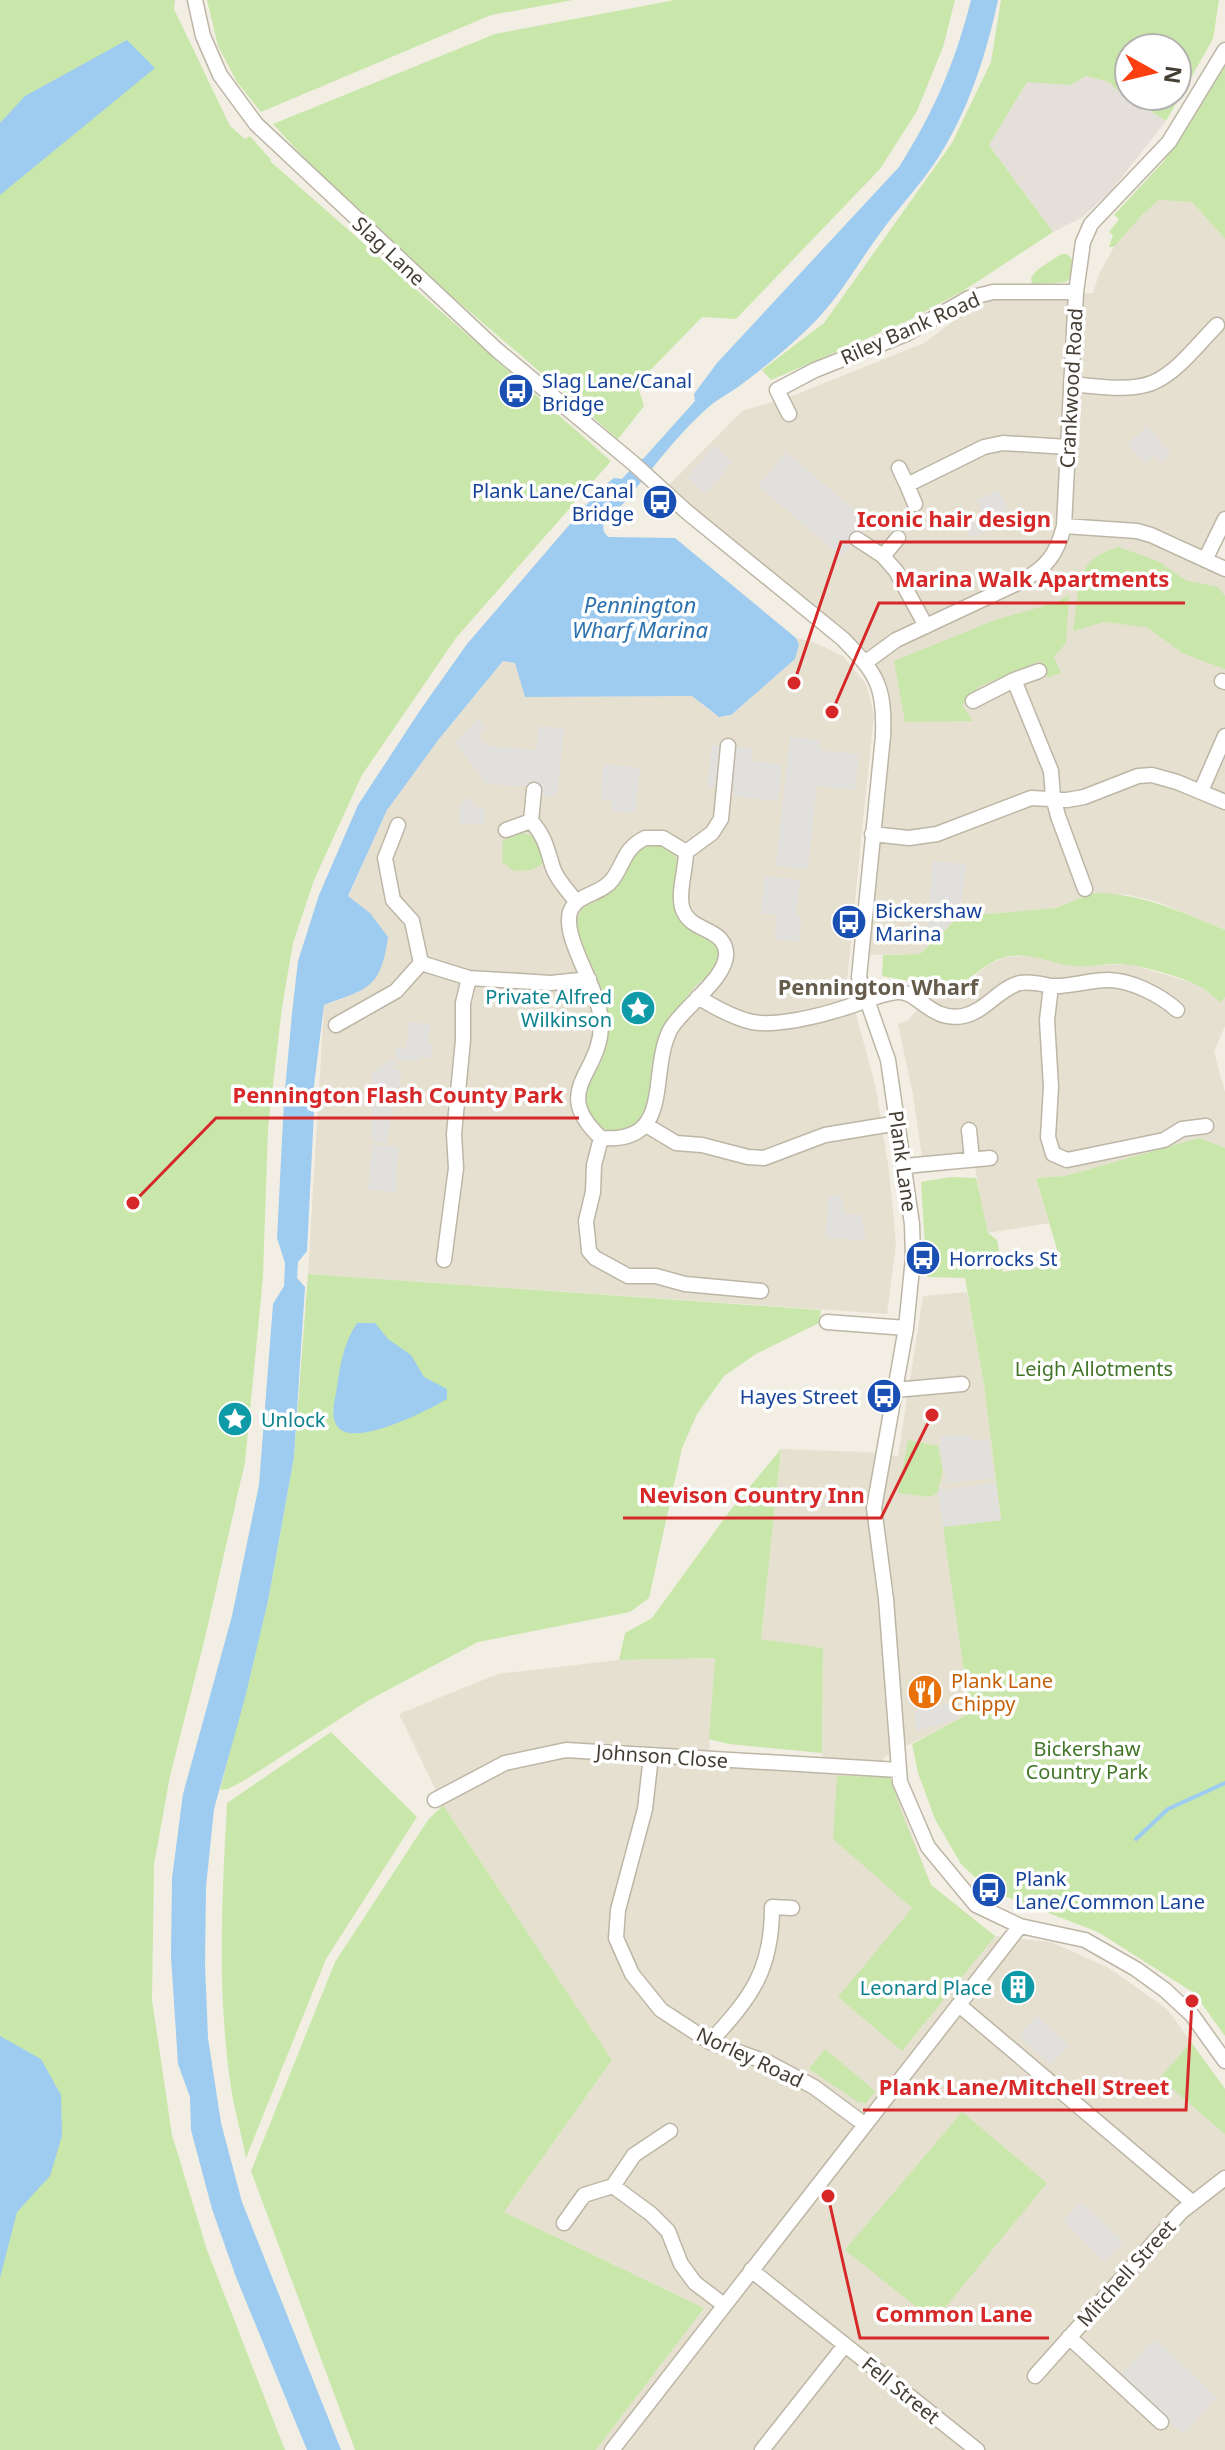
<svg xmlns="http://www.w3.org/2000/svg" width="1225" height="2450" font-family="'Noto Sans',sans-serif">
<style>
.residential{fill:#e6e0d1}
.industrial{fill:#e4dfd9}
.green{fill:#c9e7ab;fill-rule:evenodd}
.parking{fill:#e2e0dc}
.water{fill:#9ecbf0}
.lines{fill:none;stroke-linecap:round;stroke-linejoin:round}
.stream{stroke:#9ecbf0;stroke-width:4}
.minor-casing{stroke:#bdb6a6;stroke-width:17}
.minor{stroke:#fff;stroke-width:14}
.labels{text-anchor:middle;dominant-baseline:central;stroke-width:7;stroke-linejoin:round;paint-order:stroke}
.street-label{font-size:20px;fill:#443e34;stroke:#fff}
.transit-label{font-size:20px;fill:#164399;stroke:#fff;text-anchor:start}
.culture-label{font-size:20px;fill:#0d838f;stroke:#fff;text-anchor:end}
.park-label{font-size:20px;fill:#417527;stroke:#fff}
.food-label{font-size:20px;fill:#c56008;stroke:#fff;text-anchor:start}
.water-label{font-size:22px;font-style:italic;fill:#2d72af;stroke:#fff}
.neighbourhood-label{font-size:22px;font-weight:bold;fill:#665c4b;stroke:#fff}
.leader{fill:none;stroke:#d62828;stroke-width:3}
.callout-dot{fill:#d62828;stroke:#fff;stroke-width:3}
.callout-label{font-size:22px;text-anchor:middle;font-weight:bold;fill:#d62828;stroke:#fff;stroke-width:7;stroke-linejoin:round;paint-order:stroke}
</style>
<rect width="100%" height="100%" fill="#f2eee3"/>
<path class="residential" d="M1159,200L1192,202L1225,239V531L1207,560L1225,559V930L1158,902L1129,895L1093,893L1056,908L987,914L963,913L920,954L860,955L883,736L866,662L687,512L669,485L742,411L792,396L924,343L993,292L1093,293L1099,274L1114,247L1143,214Z
M796,638L813,642L843,656L866,684L874,714L847,981L876,1088L889,1171L896,1243L887,1314L308,1274L324,1005L343,999L370,913L348,897L387,810L439,739L503,661L515,663L526,697L692,696L714,714L725,717L731,715L795,659L799,645Z
M1033,956L1075,966L1129,964L1197,984L1220,1001L1225,997V1026L1214,1052L1225,1092V1148L1199,1138L1065,1176L1036,1178L1049,1223L988,1233L980,1200L973,1152L922,1157L913,1095L898,1024L908,1020L935,989L948,990L964,985L988,965L1005,957Z
M967,1292L984,1385L1001,1520L944,1527L970,1713L883,1758L931,1885L995,1936L1051,1942L1109,1968L1167,2009L1225,2089V2450H596L704,2308L504,2212L612,2060L443,1805L399,1714L498,1674L619,1660L715,1658L708,1767L822,1773L823,1648L761,1640L781,1449L866,1452L898,1456L923,1296Z"/>
<path class="industrial" d="M1086,76L1109,81L1116,89L1166,121L1110,192L1081,218L1053,232L989,145L1028,81L1071,85Z"/>
<path class="green" d="M0,0H175L174,9L230,126L245,139L250,136L271,160L270,161L611,461L456,638L362,775L314,880L293,943L282,1007L268,1128L263,1277L245,1462L205,1638L170,1776L154,1865L152,2000L172,2135L207,2250L285,2450H0Z
M207,0H573L491,15L261,112L237,82L218,46Z
M675,0H955L943,47L917,111L880,169L736,319L702,317L637,384L644,406L618,439L355,213L273,124L495,34Z
M1001,0H1219L1213,39L1166,121L1116,89L1109,82L1086,76L1071,85L1027,82L989,145L1053,232L963,291L907,321L771,380L762,370L824,323L952,143L991,62ZM1129,48H1177V96H1129Z
M1225,65V239L1192,202L1159,200L1143,214L1114,247H1109L1113,235L1109,232L1119,219L1114,215L1164,161Z
M1061,254H1067L1072,259L1071,277L1066,282L1032,285L1031,278L1037,270Z
M1118,547L1158,561L1185,580L1218,587L1225,596V669L1184,654L1146,627L1104,622L1073,631C1081,588 1071,562 1118,547Z
M1069,595L1066,643L1054,657L1061,673L1048,678L1040,661L980,686L962,705L973,721L905,722L894,661L995,620L1057,602Z
M522,833L538,837L545,862L532,870L514,871L502,862L503,840Z
M660,844L671,850L679,863C677,877 671,891 674,905C682,937 721,933 719,957C717,972 702,978 693,989C682,1003 669,1018 661,1033C657,1042 654,1052 652,1062C648,1085 655,1108 635,1124C628,1131 617,1134 607,1130C599,1128 590,1117 586,1109C579,1089 595,1076 602,1059C606,1049 607,1039 608,1029C611,993 585,959 576,925C580,901 590,908 605,895C619,883 626,862 639,848Z
M1093,893C1141,893 1182,912 1225,930V997L1220,1002C1213,996 1204,988 1195,984C1181,977 1146,967 1130,965C1112,961 1093,968 1075,966C1050,964 1028,950 1002,958C974,967 959,1000 926,986L924,987L915,982L882,976L883,955L920,954L963,913L987,914L1056,908Z
M1199,1138L1225,1148V2036L1194,1993L1098,1932L1007,1897L981,1883L961,1864L935,1819L918,1773L912,1744L970,1713L943,1527L1001,1520L984,1385L965,1278L927,1277L921,1182L951,1177L976,1178L988,1233L997,1240L1003,1272L1061,1263L1036,1178L1065,1176Z
M308,1274L821,1310L819,1323L756,1354L724,1376L697,1414L682,1448L649,1598L630,1612L478,1642L369,1700L245,1780L228,1789L220,1790L268,1601L294,1457Z
M908,1440L938,1446L943,1471L937,1494L929,1497L898,1493Z
M781,1449L761,1639L823,1648L822,1753L729,1744L709,1739L715,1658L619,1660L625,1633L652,1618L729,1512Z
M331,1732L417,1817L326,1959L246,2158C241,2132 233,2106 230,2080C217,1989 222,1895 227,1803Z
M837,1776L890,1777L902,1814L931,1885L995,1936L902,2051L838,1997L912,1908L833,1839Z
M443,1805L612,2060L504,2212L704,2308L596,2450H355L251,2171L335,1962L428,1820Z
M1191,2042L1225,2089V2134L1160,2078Z
M825,2049L875,2091L866,2103L858,2102L809,2069Z
M962,2112L1047,2183L934,2321L845,2250Z"/>
<path class="parking" d="M1147,426L1171,454L1160,463L1154,456L1145,464L1127,444Z
M714,445L733,462L706,494L687,478Z
M786,452L870,523L842,557L758,486Z
M999,490L1012,519L971,538L966,527L985,518L977,500Z
M479,719L486,729L479,736L488,746L536,750L539,726L564,728L557,797L529,795V787L487,784L454,742Z
M790,737L820,740L819,750L859,754L855,790L817,786L808,869L776,866Z
M712,745L752,749L751,761L782,764L778,801L734,796V789L707,786Z
M603,764L640,768L635,813L612,811L613,801L601,800Z
M468,797L478,808L485,810L484,825L459,823L460,804Z
M933,861L966,864L960,915L951,914L950,924L925,947Z
M765,876L800,880L796,915L802,917L799,942L774,939L777,915L761,913Z
M409,1022L430,1024L428,1044L433,1045L432,1058L421,1057L420,1061L395,1059L396,1048L406,1049Z
M392,1058L397,1064L392,1068L402,1070L399,1088L388,1087L386,1100L371,1099L373,1072Z
M372,1104L393,1106L387,1143L372,1142Z
M372,1145L398,1147L396,1193L368,1189Z
M841,1195L845,1215L861,1214L866,1240L826,1238L828,1197Z
M971,1435L973,1440L989,1439L994,1478L946,1484L940,1446L941,1436Z
M996,1483L1001,1520L943,1527L938,1490Z
M955,1702L958,1719L917,1731L914,1711Z
M1037,2016L1069,2045L1051,2065L1019,2036Z
M1081,2202L1124,2243L1105,2262L1063,2221Z
M1155,2339L1217,2398L1182,2434L1121,2375Z"/>
<path class="water" d="M971,0H998C987,51 971,103 944,148C926,180 899,206 878,236C859,262 842,292 821,315C797,341 766,366 738,387C726,395 713,402 703,412C666,446 638,490 603,526L604,532L608,537L675,538L796,638L799,645L795,659L731,715L719,717L692,696L525,697L515,663L503,661L439,739L387,810L348,896L370,913L388,937C381,989 367,989 324,1005L312,1102L314,1112L307,1251L298,1262L297,1278L305,1287L294,1457L268,1601L245,1698L214,1809L206,1887L205,1964L208,2038L221,2123L242,2202L341,2450H307L236,2277L212,2209L191,2130L190,2097L178,2064L171,1956L172,1878L183,1794L232,1616L259,1485L273,1304L284,1286L285,1263L277,1238L284,1101L292,1013L298,961L319,895L358,805L421,709L467,644L601,488L614,478L622,479L640,459H643L695,401L694,394L717,363L899,167C934,112 955,63 971,0Z
M127,40L155,68L0,195V123L25,96Z
M357,1323H375L388,1339L411,1355L424,1377L447,1389V1399C429,1410 356,1447 339,1428C329,1418 335,1400 337,1387C340,1364 344,1343 357,1323Z
M0,2036L41,2059L61,2095L62,2136L50,2176L17,2212L0,2278Z"/>
<g class="lines">
<path class="stream" d="M1136,1839L1168,1809L1225,1783"/>
<defs>
<path id="minor" d="M195,0L203,36L220,75L256,124L497,350L633,463L687,512L843,639C877,674 885,686 883,736L859,977L888,1060L912,1224L913,1258L906,1328L874,1508L886,1599L900,1782L928,1847L976,1905L1020,1926L1085,1940L1136,1969L1165,1990L1192,2015L1225,2061
M1071,384C1096,386 1128,392 1152,383C1178,372 1198,344 1217,325
M789,414L777,390L815,370L906,334L969,298L993,292H1076
M899,468L907,485
M915,504L907,485L984,447L1003,443L1068,447
M1064,526L1137,531L1151,535L1225,569
M857,539L883,556L896,571L926,626
M883,556L898,538
M1205,560L1225,519
M866,662L896,640L1022,581C1047,567 1057,554 1064,526L1076,292L1083,242L1091,224L1169,142L1225,50
M1014,680L1039,671
M1222,681L1225,682
M973,701L1014,680L1051,771L1053,797L1058,816L1085,889
M1201,791L1225,736
M531,821L534,790
M398,825L385,858L393,900L412,921L421,963L469,978L551,983L589,979
M506,830L531,821C545,836 547,849 553,868C557,880 568,891 576,901
M872,834L909,838L937,834L1031,798L1067,800L1084,797L1138,776L1152,775L1177,782L1225,802
M645,838H663L686,852C686,869 678,891 682,907C689,933 723,926 726,952C729,977 682,1008 670,1030C648,1074 675,1144 601,1138C549,1089 602,1075 601,1023C601,990 562,940 570,912C577,893 601,895 612,880C625,863 623,849 645,838Z
M686,852L712,833L721,819L728,746
M1051,986C1071,987 1088,980 1108,980C1131,980 1160,995 1177,1010
M698,997C714,1007 730,1016 748,1021C772,1028 820,1016 844,1008C862,1003 878,994 897,992C918,990 930,1022 963,1016C985,1012 999,988 1020,983C1031,981 1041,984 1051,986L1047,1020L1051,1087L1048,1137L1053,1154L1067,1160L1164,1140L1182,1129L1206,1126
M336,1025L396,991L421,963
M646,1125L676,1143L702,1145L748,1157L764,1158L825,1135L898,1123
M969,1130L972,1159
M601,1138L594,1165L593,1192L586,1221L589,1251L595,1258L628,1276H656L685,1284L761,1291
M905,1166L990,1158
M444,1260L456,1168L454,1134L463,1040V1003L469,978
M827,1322L906,1328
M895,1390L962,1384
M651,1756L645,1809L618,1910L616,1938L632,1974L661,2010L710,2042L769,2063L814,2087L864,2124
M435,1800L505,1763L566,1750L899,1770
M959,2005L1193,2203
M710,2042C751,1997 772,1971 772,1907L792,1908
M613,2186L651,2214L668,2231L681,2264L695,2283L724,2305
M564,2223L584,2195L613,2186L634,2155L670,2131
M751,2270L977,2450
M1069,2337L1161,2422
M1035,2376L1181,2212L1225,2178
M612,2450L1020,1926
M762,2450L845,2345"/>
</defs>
<use href="#minor" class="minor-casing"/>
<use href="#minor" class="minor"/>
</g>
<defs>
<symbol id="bus-disc" viewBox="-11 -11 22 22"><circle r="9.5" fill="#1a4fb4" stroke="#fff"/><path d="M-5-6H5V4H4V6H2V4H-2V6H-4V4H-5ZM-3.5-4V0h7V-4ZM-3.5 1.2v1.5H-2V1.2ZM2 1.2v1.5H3.5V1.2Z" fill="#fff"/></symbol>
<symbol id="sight-disc" viewBox="-11 -11 22 22"><circle r="9.5" fill="#0f9aa8" stroke="#fff"/><path d="M0-6L1.8-2.2L6-1.7L2.9 1.2L3.7 5.4L0 3.3L-3.7 5.4L-2.9 1.2L-6-1.7L-1.8-2.2Z" fill="#fff"/></symbol>
<symbol id="restaurant-disc" viewBox="-11 -11 22 22"><circle r="9.5" fill="#e8710a" stroke="#fff"/><path d="M-5-6h1v4h1v-4h1v4h1v-4h1v5L-1.5 .5V6h-2V.5L-5-1ZM5-6V6H3V1.5H1.5Q1.5-4 5-6Z" fill="#fff"/></symbol>
<symbol id="building-disc" viewBox="-11 -11 22 22"><circle r="9.5" fill="#0f9aa8" stroke="#fff"/><path d="M-4-6H4V6H1V3H-1V6H-4ZM-2.5-4.3h1.7v1.8h-1.7ZM.8-4.3h1.7v1.8H.8ZM-2.5-1h1.7V.8h-1.7ZM.8-1h1.7V.8H.8Z" fill="#fff"/></symbol>
</defs>
<g fill-rule="evenodd">
<use href="#bus-disc" x="496" y="371" width="40" height="40"/>
<use href="#bus-disc" x="640" y="482" width="40" height="40"/>
<use href="#bus-disc" x="829" y="902" width="40" height="40"/>
<use href="#sight-disc" x="618" y="988" width="40" height="40"/>
<use href="#bus-disc" x="903" y="1238" width="40" height="40"/>
<use href="#bus-disc" x="864" y="1376" width="40" height="40"/>
<use href="#sight-disc" x="215" y="1399" width="40" height="40"/>
<use href="#restaurant-disc" x="905" y="1672" width="40" height="40"/>
<use href="#bus-disc" x="969" y="1870" width="40" height="40"/>
<use href="#building-disc" x="998" y="1967" width="40" height="40"/>
</g>
<g class="labels">
<g class="street-label">
<text transform="translate(389 251) rotate(43)">Slag Lane</text>
<text transform="translate(910 328) rotate(-24)">Riley Bank Road</text>
<text transform="translate(1071 388) rotate(-87)">Crankwood Road</text>
<text transform="translate(903 1161) rotate(82)">Plank Lane</text>
<text transform="translate(662 1756) rotate(4)">Johnson Close</text>
<text transform="translate(750 2057) rotate(25)">Norley Road</text>
<text transform="translate(1126 2273) rotate(-48)">Mitchell Street</text>
<text transform="translate(901 2390) rotate(39)">Fell Street</text>
</g>
<g class="transit-label">
<text x="542" y="380">Slag Lane/Canal<tspan x="542" dy="23">Bridge</tspan></text>
<text x="634" y="490" text-anchor="end">Plank Lane/Canal<tspan x="634" dy="23">Bridge</tspan></text>
<text x="875" y="910">Bickershaw<tspan x="875" dy="23">Marina</tspan></text>
<text x="949" y="1258">Horrocks St</text>
<text x="858" y="1396" text-anchor="end">Hayes Street</text>
<text x="1015" y="1878">Plank<tspan x="1015" dy="23">Lane/Common Lane</tspan></text>
</g>
<g class="culture-label">
<text x="612" y="996">Private Alfred<tspan x="612" dy="23">Wilkinson</tspan></text>
<text x="261" y="1419" text-anchor="start">Unlock</text>
<text x="992" y="1987">Leonard Place</text>
</g>
<g class="park-label">
<text x="1094" y="1368">Leigh Allotments</text>
<text x="1087" y="1748">Bickershaw<tspan x="1087" dy="23">Country Park</tspan></text>
</g>
<g class="food-label">
<text x="951" y="1680">Plank Lane<tspan x="951" dy="23">Chippy</tspan></text>
</g>
<g class="water-label">
<text x="640" y="604">Pennington<tspan x="640" dy="25">Wharf Marina</tspan></text>
</g>
<g class="neighbourhood-label">
<text x="878" y="986">Pennington Wharf</text>
</g>
</g>
<path class="leader" d="M794 683L841 542H1067M832 712L879 603H1185M133 1203L216 1118H579M932 1415L881 1518H623M1192 2001L1186 2110H863M828 2196L860 2338H1049"/>
<g class="callout-dot">
<circle cx="794" cy="683" r="8"/>
<circle cx="832" cy="712" r="8"/>
<circle cx="133" cy="1203" r="8"/>
<circle cx="932" cy="1415" r="8"/>
<circle cx="1192" cy="2001" r="8"/>
<circle cx="828" cy="2196" r="8"/>
</g>
<g class="callout-label">
<text x="954" y="527">Iconic hair design</text>
<text x="1032" y="587">Marina Walk Apartments</text>
<text x="398" y="1103">Pennington Flash County Park</text>
<text x="752" y="1503">Nevison Country Inn</text>
<text x="1024" y="2095">Plank Lane/Mitchell Street</text>
<text x="954" y="2322">Common Lane</text>
</g>
<g transform="translate(1153 72) rotate(98)"><circle r="38" fill="#ffffff" stroke="#b4b2ae" stroke-width="2"/>
<path d="M0-6L14 30L0 20L-14 30Z" fill="#fb3f11"/>
<text y="-12" font-size="22" font-weight="bold" text-anchor="middle" fill="#443e34">N</text>
</g>
</svg>
